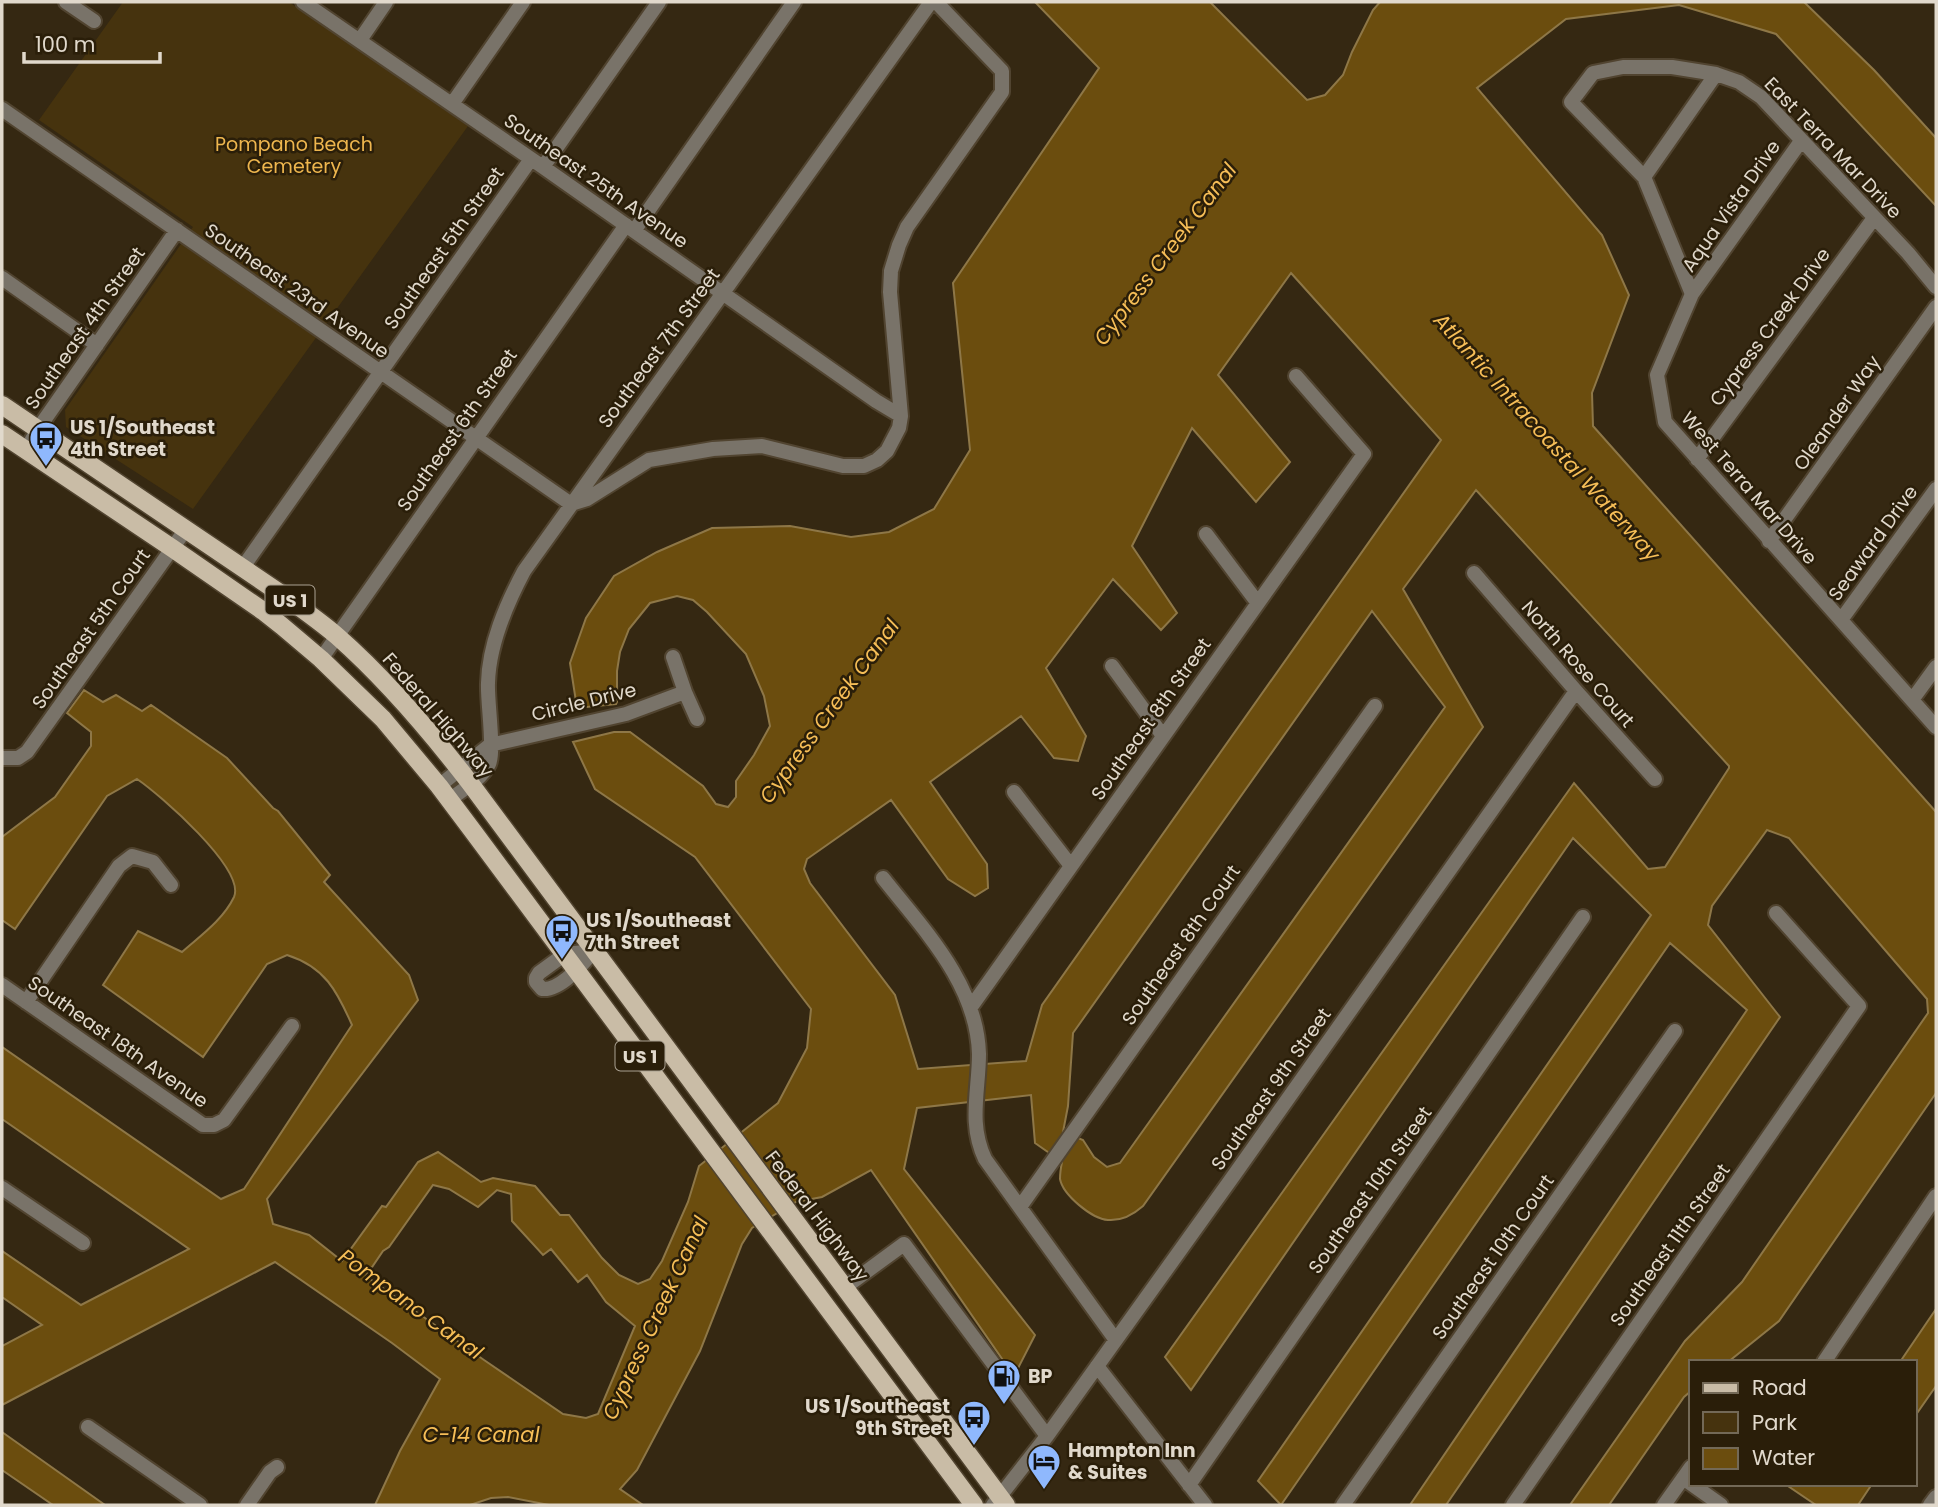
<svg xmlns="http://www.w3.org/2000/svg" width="1938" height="1507" font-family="Poppins,sans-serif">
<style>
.green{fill:#46330e}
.water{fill:#6b4d0e;stroke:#8e7747;stroke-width:2;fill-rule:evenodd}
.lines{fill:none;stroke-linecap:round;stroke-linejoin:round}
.minor-casing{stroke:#514430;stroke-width:18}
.major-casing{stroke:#514430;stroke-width:21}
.minor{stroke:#797369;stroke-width:14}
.major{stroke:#c9bca6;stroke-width:18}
.labels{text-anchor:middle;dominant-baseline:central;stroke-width:5;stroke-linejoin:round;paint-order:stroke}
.shield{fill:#2a1e09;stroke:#aaa192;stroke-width:2}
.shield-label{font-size:18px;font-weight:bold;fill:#e1d9cc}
.park-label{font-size:19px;fill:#eeb64e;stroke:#2a1e09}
.street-label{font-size:19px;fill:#e1d9cc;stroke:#2a1e09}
.poi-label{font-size:19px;font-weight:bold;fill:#e1d9cc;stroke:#2a1e09;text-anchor:start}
.water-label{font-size:21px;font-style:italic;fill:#f6be57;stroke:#2a1e09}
</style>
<rect width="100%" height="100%" fill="#352812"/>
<path class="green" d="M123,2H289L468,126L193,509L66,427L65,410L193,227L39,120Z"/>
<path class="water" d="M1035,2H1210L1307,100L1325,95L1343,75L1352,52L1373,10L1380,2H1804L1874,70L1936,138V206L1776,34L1679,5L1566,19L1477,88L1602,235L1629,295L1592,393L1593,426L1936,812V1093L1779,1321L1728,1362H1691V1391L1684,1397L1609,1505H1570L1685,1341L1742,1282L1928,1013L1927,999L1789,838L1767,830L1712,906L1708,925L1780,1017L1446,1505H1410L1747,1010L1670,943L1281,1505L1258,1481L1651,915L1573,838L1191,1390L1165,1357L1574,783L1648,869L1665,867L1729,768V766L1476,490L1403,589L1483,727L1143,1206C1134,1214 1121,1221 1108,1220C1092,1219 1063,1195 1060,1179C1060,1174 1061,1167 1062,1162L1035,1143L1031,1095L917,1108L904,1169L1035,1335L1014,1376L871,1170L822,1197L796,1202L752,1228L742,1244L700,1351L637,1470L620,1489L643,1505H549L508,1497L491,1498L470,1505H375L400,1451L440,1379L392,1343L275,1262L2,1405V1346L42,1325L2,1297V1251L81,1305L189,1249L2,1119V1047L221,1199L244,1189L352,1025C337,991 325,967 287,955L267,964L203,1057L103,985L138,931L182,952C200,936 223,920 234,897C246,869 159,794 137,779L107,796L15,929L2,920V837L55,797L91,746V732L67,713L84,690L103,702L116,695L142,711L151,705L227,758L273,808L278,811L330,875L324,882L409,975L418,1000L267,1199L273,1224L309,1235L342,1261L382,1206L386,1207L418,1162L438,1152L481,1182L493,1178L535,1186L560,1215H569L602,1258L619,1275L638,1284L650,1279L662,1261L688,1202L699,1166L778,1103L807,1048L811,1009L695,857L595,789L573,742L614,732H630L703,786L716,804L728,807L736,797V781L754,755L770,726L764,696L746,654L707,612L693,600L677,596L650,603L629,629L620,652L617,671V702L616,704L577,708L570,663L586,618L614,576L657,552L712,528L790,526L851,537L889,532L934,509L970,450L953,283L1099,68ZM1291,273L1441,440L1042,1005L1026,1061L918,1069L895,995L810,883L804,869L807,859L891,800L948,879L975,896L988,888L987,864L930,782L1021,716L1054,758L1078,761L1086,736L1046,668L1113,579L1161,630L1177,613L1132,546L1192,428L1256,502L1290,462L1218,375ZM1372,611L1445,707L1120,1163L1107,1167L1094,1157L1083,1140L1063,1132L1068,1106L1073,1033ZM433,1185L449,1189L478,1207L497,1190L511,1194L512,1221L543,1255L551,1249L578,1282L587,1275L606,1302L635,1326L598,1414L586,1418L563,1414L484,1360L366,1276L383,1251L389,1247Z
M1936,1309V1386L1915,1416V1362H1900Z
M2,1432L105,1505H53L2,1470Z
M1785,1484H1872L1858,1505H1816Z"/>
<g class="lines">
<defs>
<path id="minor" d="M66,2L94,21
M303,2L543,167L876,401L901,416
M360,40L386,2
M452,104L523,2
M2,109L571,504
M543,167L659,2
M1644,177L1716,74
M634,231L794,2
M2,278L97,345
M1936,287L1908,253L1761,97L1739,82L1716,74L1672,67H1623L1593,73L1571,102L1644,177L1692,294L1657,375L1665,422L1936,727
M1692,294L1801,141
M26,450L38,429L177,230
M1697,459L1874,218
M571,504L587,499L649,460L713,449L762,446L843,466H864L877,460L887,451L899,428L901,416L890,292L891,271L899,245L907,227L1002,92V71L936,2
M1206,534L1257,602
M1769,541L1936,307
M243,567L531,159
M1474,573L1576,691L1655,779
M1841,620L1936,489
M321,659L626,225
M1112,666L1163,736
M685,692L697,719
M1912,700L1936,667
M2,758H18L27,752L186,529
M439,786L490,745L626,714L685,692L673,657
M1014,792L1071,866
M449,800C462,790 482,779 489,764C495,751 487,701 488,683C489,644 506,605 524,571L931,2
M883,878C924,930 977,984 979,1054C979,1091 968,1123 985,1159L1115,1339
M594,951C583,964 560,991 542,989L536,982V978L539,973L565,954Z
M2,985L203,1125H214L224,1120L292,1026
M26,1002L119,866L132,856L153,862L171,885
M971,1007L1364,454L1296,376
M2,1188L83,1243
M1020,1207L1375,706
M844,1288L904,1244L1047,1436
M1824,1362L1936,1196
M1097,1366L1205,1505
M88,1427L200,1505
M1683,1478L1721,1505
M1189,1485L1583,917
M247,1505L270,1472L277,1467
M993,1505L1047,1436L1232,1178L1576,691
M1343,1505L1675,1031
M1513,1505L1859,1006L1776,913
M1664,1505L1691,1467
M1930,1505L1936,1497"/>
<path id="major" d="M2,405L290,600C306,612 322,623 337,636C387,680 430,731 470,783L1006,1505
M2,434L172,548L263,611L282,626L321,659L383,719L439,786L475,834L974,1505"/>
</defs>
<use href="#minor" class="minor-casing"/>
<use href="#major" class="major-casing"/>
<use href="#minor" class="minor"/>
<use href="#major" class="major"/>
</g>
<defs>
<symbol id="bus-pin" viewBox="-11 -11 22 30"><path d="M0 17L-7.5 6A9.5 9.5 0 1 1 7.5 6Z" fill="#8fb8fd" stroke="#2a1e09"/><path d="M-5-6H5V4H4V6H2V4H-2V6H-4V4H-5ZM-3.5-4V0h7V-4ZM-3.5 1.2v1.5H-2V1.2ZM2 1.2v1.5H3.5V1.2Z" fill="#111"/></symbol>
<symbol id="fuel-pin" viewBox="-11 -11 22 30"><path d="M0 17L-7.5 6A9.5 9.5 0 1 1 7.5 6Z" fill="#8fb8fd" stroke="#2a1e09"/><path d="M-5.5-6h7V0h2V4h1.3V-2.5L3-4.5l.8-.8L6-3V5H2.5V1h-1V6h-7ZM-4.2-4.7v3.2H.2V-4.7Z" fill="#111"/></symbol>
<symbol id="hotel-pin" viewBox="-11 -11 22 30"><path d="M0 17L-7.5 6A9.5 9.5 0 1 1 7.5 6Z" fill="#8fb8fd" stroke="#2a1e09"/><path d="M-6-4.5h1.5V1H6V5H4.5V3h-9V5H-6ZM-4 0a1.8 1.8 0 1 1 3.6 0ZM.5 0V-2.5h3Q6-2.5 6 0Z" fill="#111"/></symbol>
</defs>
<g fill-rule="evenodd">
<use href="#bus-pin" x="27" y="419" width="38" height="52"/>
<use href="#bus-pin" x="543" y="912" width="38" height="52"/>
<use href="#fuel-pin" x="985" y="1357" width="38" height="52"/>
<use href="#bus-pin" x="955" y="1398" width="38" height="52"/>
<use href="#hotel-pin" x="1025" y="1442" width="38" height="52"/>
</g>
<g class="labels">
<g class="shield">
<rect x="265.5" y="585.5" width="49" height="29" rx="5"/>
<rect x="615.5" y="1041.5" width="49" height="29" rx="5"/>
</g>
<g class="shield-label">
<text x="290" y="600">US 1</text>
<text x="640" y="1056">US 1</text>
</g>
<g class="park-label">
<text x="294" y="144">Pompano Beach<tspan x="294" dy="22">Cemetery</tspan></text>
</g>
<g class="street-label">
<text transform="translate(1833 148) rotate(46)">East Terra Mar Drive</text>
<text transform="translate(596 181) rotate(35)">Southeast 25th Avenue</text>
<text transform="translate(1731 206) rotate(-55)">Aqua Vista Drive</text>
<text transform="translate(444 248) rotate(-55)">Southeast 5th Street</text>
<text transform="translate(297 291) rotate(35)">Southeast 23rd Avenue</text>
<text transform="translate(1770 327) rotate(-54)">Cypress Creek Drive</text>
<text transform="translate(85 328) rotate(-55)">Southeast 4th Street</text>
<text transform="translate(659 348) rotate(-54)">Southeast 7th Street</text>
<text transform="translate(1837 413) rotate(-55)">Oleander Way</text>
<text transform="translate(457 430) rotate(-55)">Southeast 6th Street</text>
<text transform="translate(1749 488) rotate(49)">West Terra Mar Drive</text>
<text transform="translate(1873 543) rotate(-54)">Seaward Drive</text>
<text transform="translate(91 629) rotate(-55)">Southeast 5th Court</text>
<text transform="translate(1578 664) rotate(49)">North Rose Court</text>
<text transform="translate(584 702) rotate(-14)">Circle Drive</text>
<text transform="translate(438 715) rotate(49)">Federal Highway</text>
<text transform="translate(1151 719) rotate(-55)">Southeast 8th Street</text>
<text transform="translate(1181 945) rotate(-55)">Southeast 8th Court</text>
<text transform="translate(118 1042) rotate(35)">Southeast 18th Avenue</text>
<text transform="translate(1271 1089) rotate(-55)">Southeast 9th Street</text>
<text transform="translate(1370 1190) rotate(-55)">Southeast 10th Street</text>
<text transform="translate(817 1216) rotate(53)">Federal Highway</text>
<text transform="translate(1670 1245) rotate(-55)">Southeast 11th Street</text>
<text transform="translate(1493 1257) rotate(-55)">Southeast 10th Court</text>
</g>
<g class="poi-label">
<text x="70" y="427">US 1/Southeast<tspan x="70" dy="22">4th Street</tspan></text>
<text x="586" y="920">US 1/Southeast<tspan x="586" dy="22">7th Street</tspan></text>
<text x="1028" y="1376">BP</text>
<text x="950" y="1406" text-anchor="end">US 1/Southeast<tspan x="950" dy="22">9th Street</tspan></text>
<text x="1068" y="1450">Hampton Inn<tspan x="1068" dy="22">&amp; Suites</tspan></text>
</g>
<g class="water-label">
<text transform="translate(1165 254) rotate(-53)">Cypress Creek Canal</text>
<text transform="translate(1547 437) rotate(48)">Atlantic Intracoastal Waterway</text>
<text transform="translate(829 711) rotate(-54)">Cypress Creek Canal</text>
<text transform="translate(411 1304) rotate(36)">Pompano Canal</text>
<text transform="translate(655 1318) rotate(-65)">Cypress Creek Canal</text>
<text x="481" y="1434">C-14 Canal</text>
</g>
</g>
<rect width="1938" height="1507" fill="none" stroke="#e1d9cc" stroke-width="7"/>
<rect x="1689" y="1360" width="228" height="126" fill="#2a1e09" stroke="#736957" stroke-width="2"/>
<rect x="1703" y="1383" width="35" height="10" fill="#c9bca6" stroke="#736957" stroke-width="2"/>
<text x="1752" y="1395" font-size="21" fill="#e1d9cc">Road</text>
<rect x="1703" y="1412" width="35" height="21" fill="#46330e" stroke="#736957" stroke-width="2"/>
<text x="1752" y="1430" font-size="21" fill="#e1d9cc">Park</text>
<rect x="1703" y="1448" width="35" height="21" fill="#6b4d0e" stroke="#736957" stroke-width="2"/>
<text x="1752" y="1465" font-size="21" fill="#e1d9cc">Water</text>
<path d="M24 52v10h136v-10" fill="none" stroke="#e1d9cc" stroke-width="3.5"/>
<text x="35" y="52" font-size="21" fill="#e1d9cc" stroke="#2a1e09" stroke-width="5" paint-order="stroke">100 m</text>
</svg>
